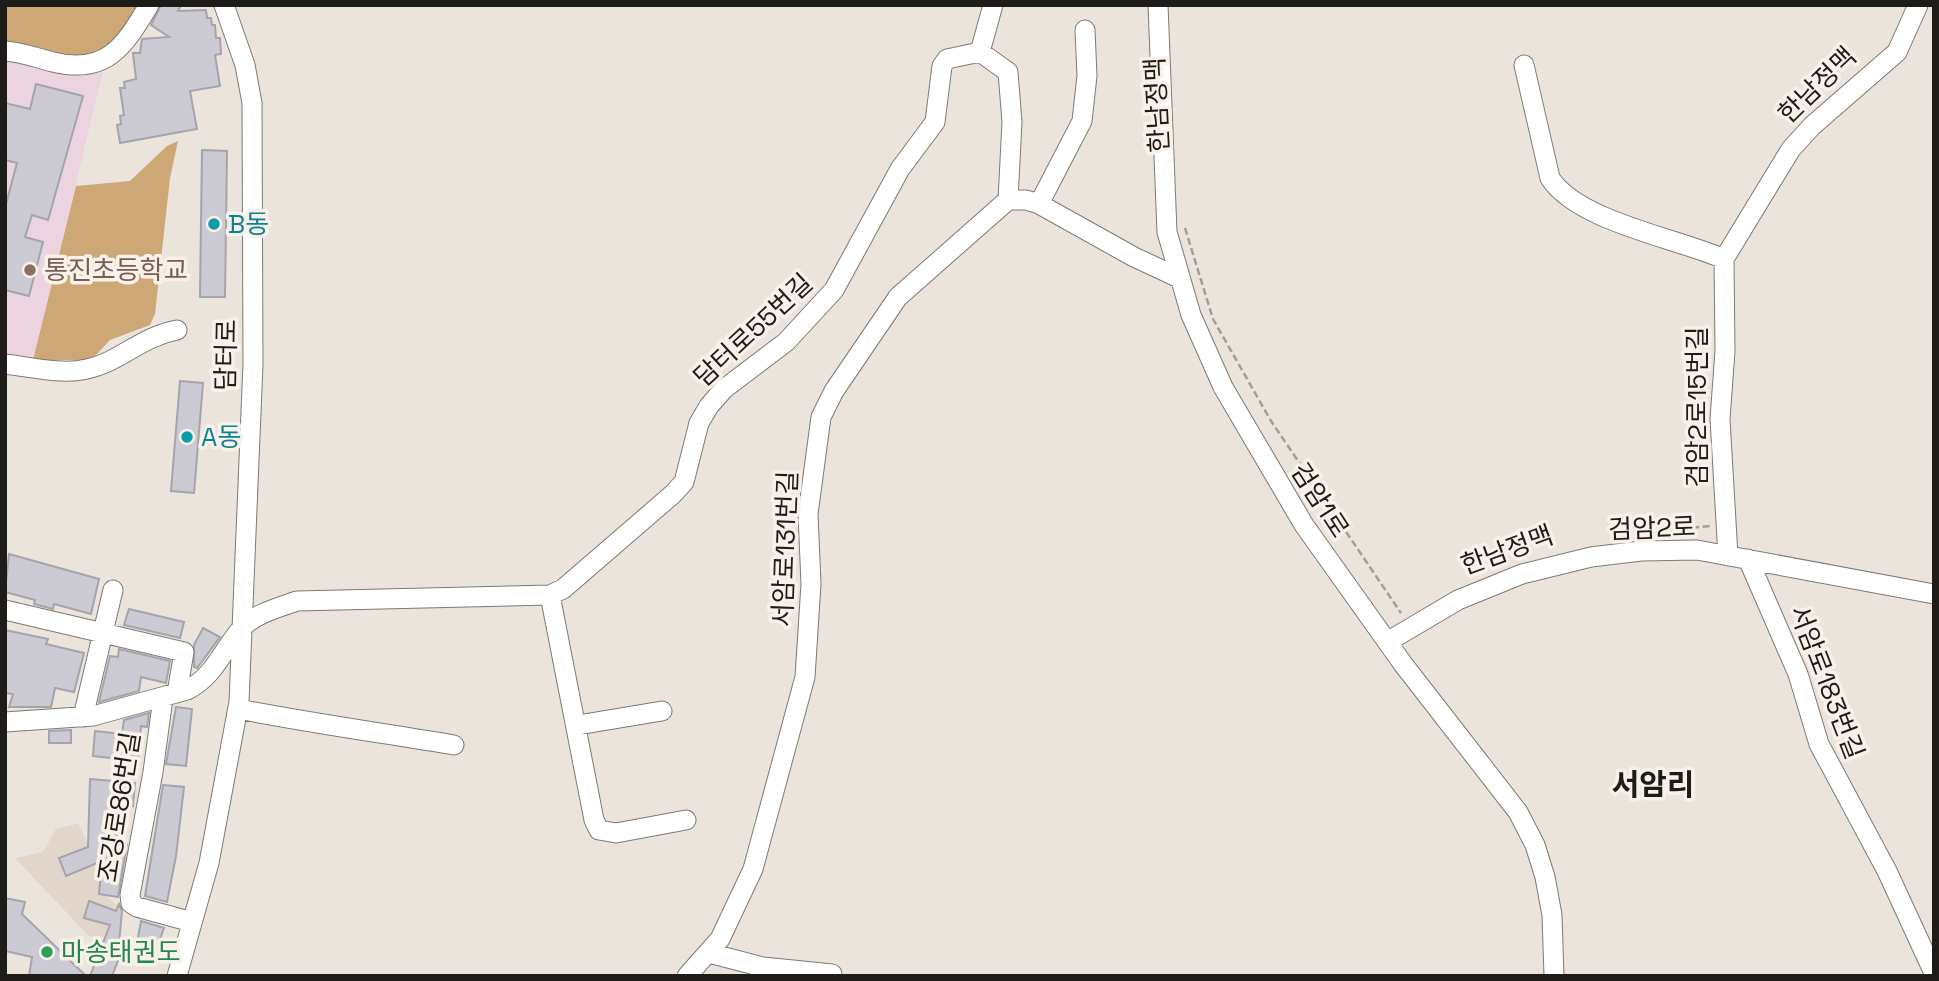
<svg xmlns="http://www.w3.org/2000/svg" width="1939" height="981" font-family="'Space Grotesk','Noto Sans KR',sans-serif">
<style>
.built{fill:#e1d6c9}
.education{fill:#ebd4e0}
.forest{fill:#cea776}
.building{fill:#cccad2;stroke:#a5a3ab;stroke-width:2}
.lines{fill:none;stroke-linecap:round;stroke-linejoin:round}
.minor-casing{stroke:#7e7972;stroke-width:21}
.path{stroke:#a19d97;stroke-width:2.5;stroke-dasharray:7 3.5;stroke-linecap:butt}
.minor{stroke:#fff;stroke-width:19}
.culture-dot{fill:#0f9aa8;stroke:#f8f1ea;stroke-width:2.5}
.education-dot{fill:#8d6e63;stroke:#f8f1ea;stroke-width:2.5}
.leisure-dot{fill:#2e9e5b;stroke:#f8f1ea;stroke-width:2.5}
.labels{text-anchor:middle;dominant-baseline:central;stroke-width:7;stroke-linejoin:round;paint-order:stroke}
.street-label{font-size:26px;fill:#1e1c19;stroke:#f8f1ea}
.culture-label{font-size:26px;fill:#0d838f;stroke:#f8f1ea;text-anchor:start}
.education-label{font-size:26px;fill:#785e54;stroke:#f8f1ea;text-anchor:start}
.leisure-label{font-size:26px;fill:#27864d;stroke:#f8f1ea;text-anchor:start}
.quarter-label{font-size:30px;font-weight:bold;fill:#1e1c19;stroke:#f8f1ea}
</style>
<rect width="100%" height="100%" fill="#eae4dd"/>
<path class="built" d="M78,823L90,848L101,892L117,905L108,937L89,936L15,858L43,852L56,829Z"/>
<path class="education" d="M5,57L104,67L33,360L5,354Z"/>
<path class="forest" d="M5,5H144L108,51L77,59L5,45Z
M178,141L170,178L155,314L150,325L110,340L95,356L84,360H33L76,186L130,181L167,146Z"/>
<path class="building" d="M161,5H181L178,11L206,10L207,18H211L212,25H215L216,38H220L221,54L215,55L220,86L190,91L197,129L120,143L117,125L121,124L120,116L124,115L120,88H125L124,82L136,79L133,53H140L142,39L169,37L151,25Z
M36,84L83,96L48,220L32,215L25,237L43,242L29,296L5,290V208L17,163L5,160V103L30,109Z
M202,150L227,151L225,297H200Z
M180,381L203,383L194,493L171,491Z
M9,554L99,579L91,614L54,604L53,609L34,604L35,600L5,592Z
M129,609L184,622L180,638L124,625Z
M203,628L220,637L197,668L194,667V645Z
M5,630L48,639L46,644L84,653L74,692L55,688L51,707H9L13,694L5,693Z
M119,649L170,661L166,683L141,677L139,691L99,702L110,656L118,657Z
M176,707L192,709L186,766L166,764Z
M149,713L147,727L141,726L138,761L93,756L95,731L122,734L124,720Z
M71,730V743H49V731Z
M90,779L135,783L133,806L119,804L116,844L127,845L118,897L99,894L102,861L66,876L59,858L88,847Z
M163,785L184,787L176,856L167,902L145,896Z
M5,898L25,902L22,914L86,976H29L32,957L5,951Z
M89,901L116,911L119,904L122,911L119,944L124,945L112,976H90L110,925L84,918Z
M141,921L164,928L156,950L137,943Z"/>
<g class="lines">
<defs>
<path id="minor" d="M1158,5L1167,232L1191,315L1223,387L1304,525L1403,664L1518,812L1535,845L1545,877L1552,915L1554,976
M5,51C21,52 37,58 53,62C106,75 124,47 149,5
M980,52L1008,72L1012,122L1008,200H1026L1039,204L1134,257L1179,278
M1524,65L1550,178C1577,221 1676,238 1724,259
M1039,204L1082,121L1087,76L1085,30
M5,364C30,367 62,375 87,369C120,362 140,337 177,330
M1728,556L1720,419L1725,351L1724,259L1791,149L1812,126L1897,52L1918,5
M1748,559L1798,674L1819,744L1887,871L1934,973
M550,595L594,820L599,830L616,833L686,820
M5,610L184,652L177,693
M1387,642L1458,600L1522,574L1591,557L1641,551L1697,550L1934,594
M163,698L153,772L130,895L131,903L137,907L192,922
M238,709C310,723 382,733 454,745
M83,717L113,590
M5,722L93,716L187,690C215,676 222,650 242,628C254,614 280,607 297,601L550,595L563,589L673,494L684,482L699,423L709,406L724,389L786,342L834,290L900,169L935,122L942,66L947,59L980,52L993,5
M578,725L662,711
M709,953L763,967L832,974
M177,976L209,863L239,702L253,364L252,103L245,65L224,5
M687,976L720,939L753,869L805,677L811,584L808,514L821,417L834,391L898,297L1008,200"/>
</defs>
<use href="#minor" class="minor-casing"/>
<path class="path" d="M1185,228L1213,319L1271,421L1401,613
M1640,533L1710,526"/>
<use href="#minor" class="minor"/>
</g>
<g class="culture-dot">
<circle cx="214" cy="224" r="7"/>
<circle cx="187" cy="437" r="7"/>
</g>
<circle class="education-dot" cx="30" cy="270" r="7"/>
<circle class="leisure-dot" cx="47" cy="952" r="7"/>
<g class="labels">
<g class="street-label">
<text transform="translate(1817 85) rotate(-44)">한남정맥</text>
<text transform="translate(1157 105) rotate(-93)">한남정맥</text>
<text transform="translate(753 330) rotate(-43)">담터로55번길</text>
<text transform="translate(226 355) rotate(-89)">담터로</text>
<text transform="translate(1697 407) rotate(-90)">검암2로15번길</text>
<text transform="translate(1320 500) rotate(57)">검암1로</text>
<text transform="translate(1652 528) rotate(-2)">검암2로</text>
<text transform="translate(785 549) rotate(-88)">서암로131번길</text>
<text transform="translate(1507 550) rotate(-20)">한남정맥</text>
<text transform="translate(1827 682) rotate(69)">서암로183번길</text>
<text transform="translate(119 807) rotate(-81)">조강로86번길</text>
</g>
<g class="culture-label">
<text x="228" y="224">B동</text>
<text x="201" y="437">A동</text>
</g>
<g class="education-label">
<text x="44" y="270">통진초등학교</text>
</g>
<g class="leisure-label">
<text x="61" y="952">마송태권도</text>
</g>
<g class="quarter-label">
<text x="1653" y="784">서암리</text>
</g>
</g>
<rect width="1939" height="981" fill="none" stroke="#1e1c19" stroke-width="14"/>
</svg>
